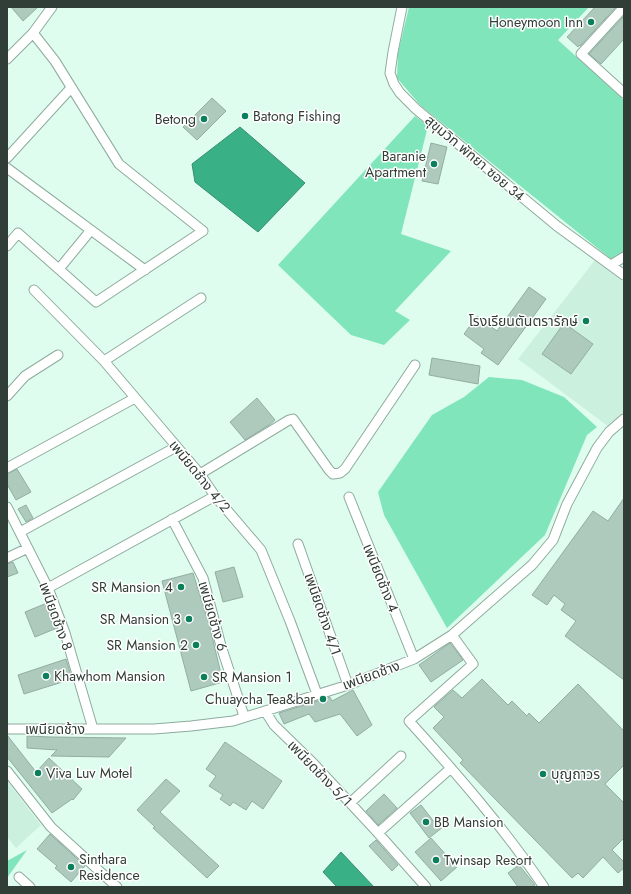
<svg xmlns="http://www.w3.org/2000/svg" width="631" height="894" font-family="Jost,'Noto Sans Thai',sans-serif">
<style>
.built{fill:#cbf1de}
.green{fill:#81e5bb}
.water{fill:#3ab086;stroke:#378e6e}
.building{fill:#adcabc;stroke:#92aea1}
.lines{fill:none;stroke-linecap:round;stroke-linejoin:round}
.minor-casing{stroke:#8eab9d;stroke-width:11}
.minor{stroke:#fff;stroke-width:9}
.poi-dot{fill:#0b7e5b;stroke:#fff;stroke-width:1.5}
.labels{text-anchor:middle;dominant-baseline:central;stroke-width:3;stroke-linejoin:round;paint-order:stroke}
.poi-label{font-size:14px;fill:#313d37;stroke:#fff;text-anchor:end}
.street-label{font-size:14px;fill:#313d37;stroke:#fff}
</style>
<rect width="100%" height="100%" fill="#defdee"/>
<path class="built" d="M595,260L624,282V413L609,427L518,359Z
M7,781L41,825L16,848L7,837Z"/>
<path class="green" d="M409,7H589L558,40L624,100V251L611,259L421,106L397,78L398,53Z
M415,116L428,126L401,234L451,251L395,311L410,320L384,345L351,335L278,265Z
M489,377L522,380L564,397L597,427L587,435L545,535L447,628L384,515L378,492L432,415L464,397Z
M27,850L7,878V861Z"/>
<path class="water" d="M240,127L305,183L258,232L195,182L192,164Z
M341,852L374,887H337L323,872Z"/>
<path class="building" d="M11,7H38L23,21Z
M595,7H616L580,46L579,45L578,47L567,37Z
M624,16V39L601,64L589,54Z
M212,98L226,111L197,140L183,127Z
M431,143L447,147L438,184L422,181Z
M529,287L546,299L498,365L481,353L484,349L464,334L477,316L497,331Z
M564,323L593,344L571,374L542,354Z
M432,358L480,366L478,384L429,375Z
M257,398L275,420L269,425L245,440L230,422Z
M17,469L31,492L16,500L7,484V474Z
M624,498V680L565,636L576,621L561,610L565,604L554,595L547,605L532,595L593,511L608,521Z
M26,505L33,518L26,522L18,509Z
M13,562L18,573L7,577V564Z
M234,567L243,597L223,602L215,572Z
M193,573L209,624L223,682L191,691L162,581Z
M47,603L57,628L35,637L25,612Z
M450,643L463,660L431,682L419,665Z
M66,659L72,679L24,694L18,675Z
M482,679L508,705L512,701L527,716L529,713L539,723L578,684L624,731V765L605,784L624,803V838L612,850L624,862V868L618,873L603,857L583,878L578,873L572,878L460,763L463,760L433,728L444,717L434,707L436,705L453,690L462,698Z
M353,690L372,725L357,736L340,714L315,722L309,714L284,724L279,713L330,697L332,701Z
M7,735L36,772L49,758L82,789L73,800L72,799L52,813L7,757Z
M27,736L51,737L126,738L109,757L51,756L57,750L27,748Z
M225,742L282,781L263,809L252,801L246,810L233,802L230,806L220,799L223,795L209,786L216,776L206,769Z
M166,779L180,791L160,812L219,866L207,878L153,828L155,827L137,810Z
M384,794L397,808L378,825L366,811Z
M421,805L435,823L438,821L443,827L429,838L410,813Z
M50,834L85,866L71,882L55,868L57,866L37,849Z
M431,838L457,867L441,881L415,852Z
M376,840L398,865L392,871L369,846Z
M519,865L535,885L531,887H518L508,873Z"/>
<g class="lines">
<defs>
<path id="minor" d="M402,7L393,52L390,73L394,84L400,93L416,109L557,226L624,275
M624,7L581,54L624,93
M7,59L33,33L52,7
M7,158L71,88
M7,168L145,270
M7,246L18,233L96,302L203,231L119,164L55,61L33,33
M611,265L624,257
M59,269L91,230
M34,290L104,361L200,474L215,496L261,550L290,621L317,694
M104,361L201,298
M7,396L25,376L58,355
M7,468L135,398
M200,474L289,420L293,419L329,470L333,474L340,473L345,469L415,365
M349,497L414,659
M7,507L48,588L65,633L93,729
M172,519L203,578L221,646L244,716
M20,532L176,447
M298,544L348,685
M7,558L28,548
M48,588L215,496
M452,635L473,664L409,721C457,774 504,828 544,887
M265,711L274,725L313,763L378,833L426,887
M7,729H154L191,726L233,721L348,685L414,659L452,635L532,565L553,540L567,504L597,448L609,432L624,419
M7,771L51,827L117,887
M350,803L401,756
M378,833L451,768
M19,877L30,887"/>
</defs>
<use href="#minor" class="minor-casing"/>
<use href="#minor" class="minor"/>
</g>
<g class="poi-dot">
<circle cx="591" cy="22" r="4"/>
<circle cx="245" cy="116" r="4"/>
<circle cx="204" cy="119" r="4"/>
<circle cx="434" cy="164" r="4"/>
<circle cx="586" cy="321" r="4"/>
<circle cx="181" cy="587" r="4"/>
<circle cx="189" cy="619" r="4"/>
<circle cx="196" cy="645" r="4"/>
<circle cx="46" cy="676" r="4"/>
<circle cx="204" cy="677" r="4"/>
<circle cx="323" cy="699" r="4"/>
<circle cx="38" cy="773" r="4"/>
<circle cx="543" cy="774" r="4"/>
<circle cx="426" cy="822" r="4"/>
<circle cx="436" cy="860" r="4"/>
<circle cx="71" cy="867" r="4"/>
</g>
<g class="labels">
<g class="poi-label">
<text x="583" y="22">Honeymoon Inn</text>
<text x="253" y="116" text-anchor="start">Batong Fishing</text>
<text x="196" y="119">Betong</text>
<text x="426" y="156">Baranie<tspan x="426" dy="16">Apartment</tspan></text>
<text x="578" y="321">โรงเรียนตันตรารักษ์</text>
<text x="173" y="587">SR Mansion 4</text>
<text x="181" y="619">SR Mansion 3</text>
<text x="188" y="645">SR Mansion 2</text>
<text x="54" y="676" text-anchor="start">Khawhom Mansion</text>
<text x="212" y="677" text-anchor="start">SR Mansion 1</text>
<text x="315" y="699">Chuaycha Tea&amp;bar</text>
<text x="46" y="773" text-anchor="start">Viva Luv Motel</text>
<text x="551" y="774" text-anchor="start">บุญถาวร</text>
<text x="434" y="822" text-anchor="start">BB Mansion</text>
<text x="79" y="859" text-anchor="start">Sinthara<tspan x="79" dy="16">Residence</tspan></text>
<text x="444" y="860" text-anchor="start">Twinsap Resort</text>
</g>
<g class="street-label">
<text transform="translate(475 158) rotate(40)">สุขุมวิท พัทยา ซอย 34</text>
<text transform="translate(200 476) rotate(51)">เพนียดช้าง 4/2</text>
<text transform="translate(381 578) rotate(68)">เพนียดช้าง 4</text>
<text transform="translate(323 614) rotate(71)">เพนียดช้าง 4/1</text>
<text transform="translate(56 616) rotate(70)">เพนียดช้าง 8</text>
<text transform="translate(213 616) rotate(74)">เพนียดช้าง 6</text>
<text transform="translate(371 675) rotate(-20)">เพนียดช้าง</text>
<text x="55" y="729">เพนียดช้าง</text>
<text transform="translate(320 773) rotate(46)">เพนียดช้าง 5/1</text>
</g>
</g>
<rect width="631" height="894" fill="none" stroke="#313d37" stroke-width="16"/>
</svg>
